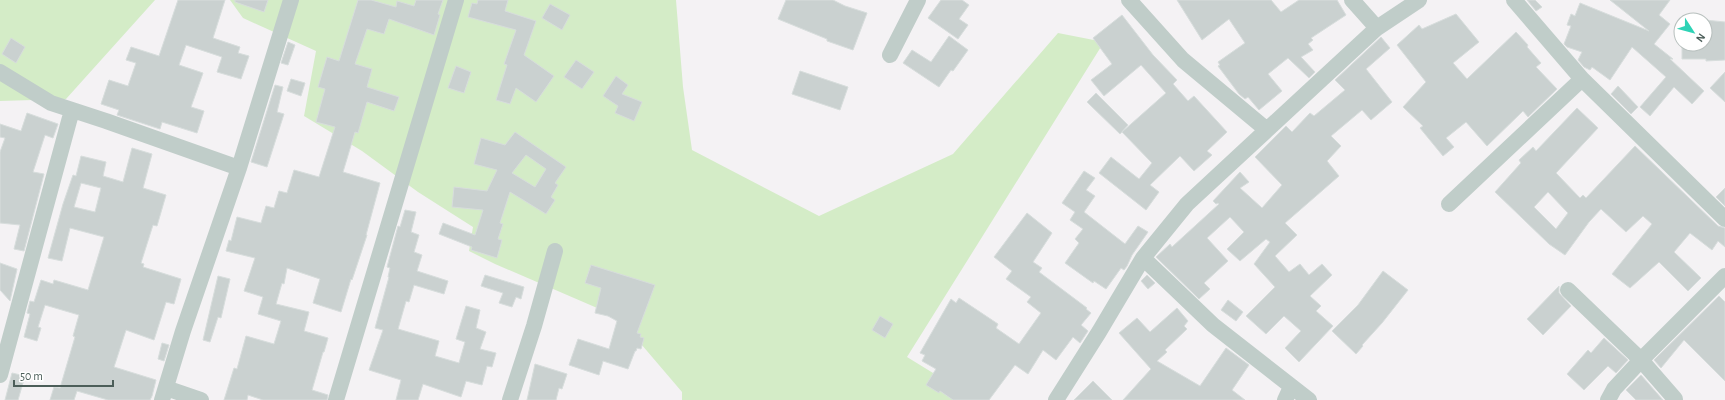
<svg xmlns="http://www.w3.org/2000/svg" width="1725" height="400" font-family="'Alegreya Sans',sans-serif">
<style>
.green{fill:#d4ecc7}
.building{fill:#cad1d0;stroke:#d7dddc;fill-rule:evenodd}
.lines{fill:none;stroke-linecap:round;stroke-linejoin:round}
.minor{stroke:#c0cdc9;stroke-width:16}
</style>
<rect width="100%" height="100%" fill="#f4f2f4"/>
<path class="green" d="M0,0H155L66,99L0,101Z
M230,0H676L683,87L692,150L819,216L953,154L1058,33L1104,42L907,357L977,400H682V392L618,317L495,264L469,251L473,227L418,192L362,151L304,116L316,51L243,18Z"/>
<path class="building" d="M178,0H225L213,38L240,47L238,53L249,56L241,79L217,72L222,57L186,45L179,65L203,73L191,107L204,111L197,133L162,122L160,129L117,115L119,110L101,104L109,80L128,86L136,63L126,60L131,47L159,56Z
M235,0H268L264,12L235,2Z
M358,0H371L396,7L397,1L414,6L416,0H443L438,14L440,15L434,35L389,19L384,34L367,29L355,64L372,69L367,87L399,97L394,111L367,102L358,133L355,132L343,172L380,183L366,235H367L352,280L351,279L341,312L313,303L320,279L287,268L284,284L282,283L276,304L309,312L304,331L328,338L324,352H323L312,390L328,395L327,400H263L248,395L247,400H224L234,368L237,369L246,336L274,344L281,321L258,314L263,297L244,291L255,258L226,251L229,240L231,241L237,217L261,223L266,206L274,208L279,191L287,193L294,170L319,177L335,127L316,122L325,89L318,87L327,57L339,61Z
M478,0H508L505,11L536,21L524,55L554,76L536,102L516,88L510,104L496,100L507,65L504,64L516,30L468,17L472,3L477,4Z
M786,0H833L845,6L867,13L853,50L827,41V39L778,19Z
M941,0H962L969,5L959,19L968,25L958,39L928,18Z
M1177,0H1271L1281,12L1299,0H1337L1346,15L1311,38L1313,40L1308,44L1313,50L1301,57L1315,72L1309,78L1288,58L1268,74L1282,91L1259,110L1248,97L1245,99L1239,94L1218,66L1220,65L1218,62L1245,43L1229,19L1202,40Z
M1527,0H1535L1542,7L1536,11Z
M1610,0H1670L1659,15L1670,24L1654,44L1673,59H1670L1704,91L1692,104L1674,87L1650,116L1640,107L1666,77L1632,47L1610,80L1592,67L1590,70L1584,67L1578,60L1582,52L1567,47L1564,44L1571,26L1567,25L1571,14L1575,16L1580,3L1649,31Z
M550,4L570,15L562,30L542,18Z
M1456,14L1479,42L1453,63L1467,79L1516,32L1528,45L1527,47L1541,63L1536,67L1557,89L1528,117L1523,111L1487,146L1466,122L1446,138L1454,147L1443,156L1420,128L1423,126L1403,107L1426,82L1397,45L1419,25L1422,29Z
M1122,15L1153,55L1177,80L1173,84L1188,101L1194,96L1227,132L1207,151L1212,155L1194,171L1180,156L1150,185L1159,192L1146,210L1099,173L1111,157L1139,179L1152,163L1122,132L1166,93L1141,65L1104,96L1091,80L1112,64L1093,38Z
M1705,20L1725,22V60L1706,61V59H1682V44H1705Z
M949,36L968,50L953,71L951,70L939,87L903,63L912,50L931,62Z
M1381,37L1390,48L1366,69L1392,102L1371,120L1362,110L1331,136L1341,146L1327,161L1339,176L1285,223L1297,235L1275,256L1289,272L1300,264L1309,275L1322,264L1332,275L1310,296L1321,306L1316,311L1333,326L1299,362L1285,348L1301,331L1284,316L1266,334L1246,316L1275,287L1254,264L1270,242L1266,239L1240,261L1227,249L1244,232L1230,217L1207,238L1228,261L1204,283L1210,289L1199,299L1156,257L1170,244L1172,247L1219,204L1218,203L1216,204L1213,201L1240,172L1249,182L1240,188L1262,208L1282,185L1255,157L1286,126L1292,132L1310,113L1314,116L1345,90L1335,80Z
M11,38L25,47L16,63L2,54Z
M288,42L295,45L288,65L281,63Z
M576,60L594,72L582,89L564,77Z
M456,66L471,72L464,93L448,88Z
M800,71L848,87L840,110L792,94Z
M1725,72V102L1710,88Z
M616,76L628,85L622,94L642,102L634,121L615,113L618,106L603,96Z
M291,79L305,83L301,96L287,91Z
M275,85L283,87L277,112L284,114L267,167L251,162Z
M1618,86L1638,107L1631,114L1611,94Z
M1096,93L1128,125L1120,134L1087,102Z
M1577,108L1598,128L1556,173L1580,198L1583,195L1586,198L1635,146L1718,226L1725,228V247L1718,241L1712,250L1690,233L1674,252L1701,278L1688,291L1659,262L1630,288L1612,274L1652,224L1643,216L1626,232L1601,209L1589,222L1565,255L1549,244L1495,192L1521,163L1519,160L1533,147L1536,151ZM1548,192L1568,213L1556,229L1534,207Z
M27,113L58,124L53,138L45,135L33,172L44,174L24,251L14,249L20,225L0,223V152L5,138L0,137V124L21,131Z
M515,132L566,167L555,183L558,185L551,197L555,200L546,214L510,192L500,223L503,224L498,239L502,240L497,258L471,250L472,247L439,234L443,223L475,235L483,210L452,207L454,187L487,191L497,170L474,164L481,138L505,145ZM526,155L546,169L535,187L512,173Z
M132,148L152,154L143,188L166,195L157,226L153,225L141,263L144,264L143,267L181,279L174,304L166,302L154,340L126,330L114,367L156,380L152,396L150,400H108L77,391L74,400H50L54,387L60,388L75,337L73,336L79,315L45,305L38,327L41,328L37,341L24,337L30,314L27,313L30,301L34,302L41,280L53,284L54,280L88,290L104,237L70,228L62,261L48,258L63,204L73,175L76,176L81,156L106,162L103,176L123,182ZM81,183L101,188L95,212L74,207Z
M1084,171L1095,178L1086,190L1095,196L1084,212L1125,244L1138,226L1148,232L1132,255L1127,266L1124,270L1121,268L1106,289L1094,281L1093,283L1065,263L1079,243L1075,239L1083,229L1070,220L1075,212L1062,203Z
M1725,188V206L1716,197Z
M405,210L416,212L411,232L419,235L414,252L422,255L417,271L448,281L444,294L414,285L409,302L406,301L398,329L439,341L435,356L459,363L465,342L456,339L466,306L480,310L476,328L486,332L480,349L496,353L492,367L487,366L482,385L466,381L461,397L423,384L418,400H396L401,380L369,370L383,330L375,328L389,277H388L390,268L387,267L398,226L400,227Z
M1027,213L1052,233L1033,262L1042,268L1039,272L1087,308L1086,309L1091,313L1081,325L1088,331L1080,343L1073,337L1056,360L1043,350L1028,374L1015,365L989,400H953L940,391L939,393L926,385L936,369L922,361L925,355L920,353L951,299L956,303L959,298L998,324L996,328L1019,344L1041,313L1027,302L1031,297L1006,279L1012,271L994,257Z
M0,263L17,269L10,301L0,290Z
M591,265L655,285L637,333L641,334L640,337L644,338L641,349L637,348L636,351H635L628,369L603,361L599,375L569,365L578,339L609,349L617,321L608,316L595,313L601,288L585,283Z
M1383,271L1408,290L1382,323L1362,345L1363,346L1356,354L1332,331L1358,305Z
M485,275L524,287L521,299L516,297L512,307L499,303L503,293L481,286Z
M1147,275L1155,283L1148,289L1141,281Z
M218,276L230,279L221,318L218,317L210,342L203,340Z
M1559,286V293L1571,306L1543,335L1527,319Z
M1719,296L1725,302V381L1684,340L1661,368L1654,360Z
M1228,300L1243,312L1236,321L1221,310Z
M1177,308L1188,321L1184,326L1187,329L1165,350L1167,352L1157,361L1200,386L1226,348L1249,365L1232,390L1245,400H1123L1151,369L1119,333L1137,318L1150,332Z
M880,316L893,324L885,338L872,330Z
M1604,338L1628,360L1616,373L1608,366L1584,390L1567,374L1588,350L1591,353Z
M162,343L169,345L164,361L158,359Z
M535,364L567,374L562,389L559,388L556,400H527Z
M12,373L25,376L18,400H5Z
M1641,375L1663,400H1636L1626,390Z
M1093,381L1112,400H1074Z"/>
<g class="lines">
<path class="minor" d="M1129,0L1183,60L1267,130
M1352,0L1377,28
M1514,0L1582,79L1725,219
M890,55L918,0
M0,72L51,103L106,121L239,168
M1449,204L1582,79
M1143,258L1213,325L1309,400
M1568,290L1641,360L1675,399
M0,375L72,110
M166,388L201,400
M162,400L183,331L239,168L291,0
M336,400L456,0
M510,400L534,326L555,251
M1056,400L1099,332L1143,258L1187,204L1377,28L1419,0
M1285,400L1291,387
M1608,400L1614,389L1641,360L1725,276"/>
</g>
<g transform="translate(1693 32) rotate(126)"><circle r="19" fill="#ffffff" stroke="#b7bfbd"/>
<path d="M0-3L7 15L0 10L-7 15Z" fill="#2ed3b6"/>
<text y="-6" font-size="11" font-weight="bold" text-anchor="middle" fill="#4c5e59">N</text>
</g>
<path d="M14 380v6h99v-6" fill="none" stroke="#4c5e59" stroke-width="2"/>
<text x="20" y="380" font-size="12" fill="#4c5e59" stroke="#ffffff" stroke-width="3" paint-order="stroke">50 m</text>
</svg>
